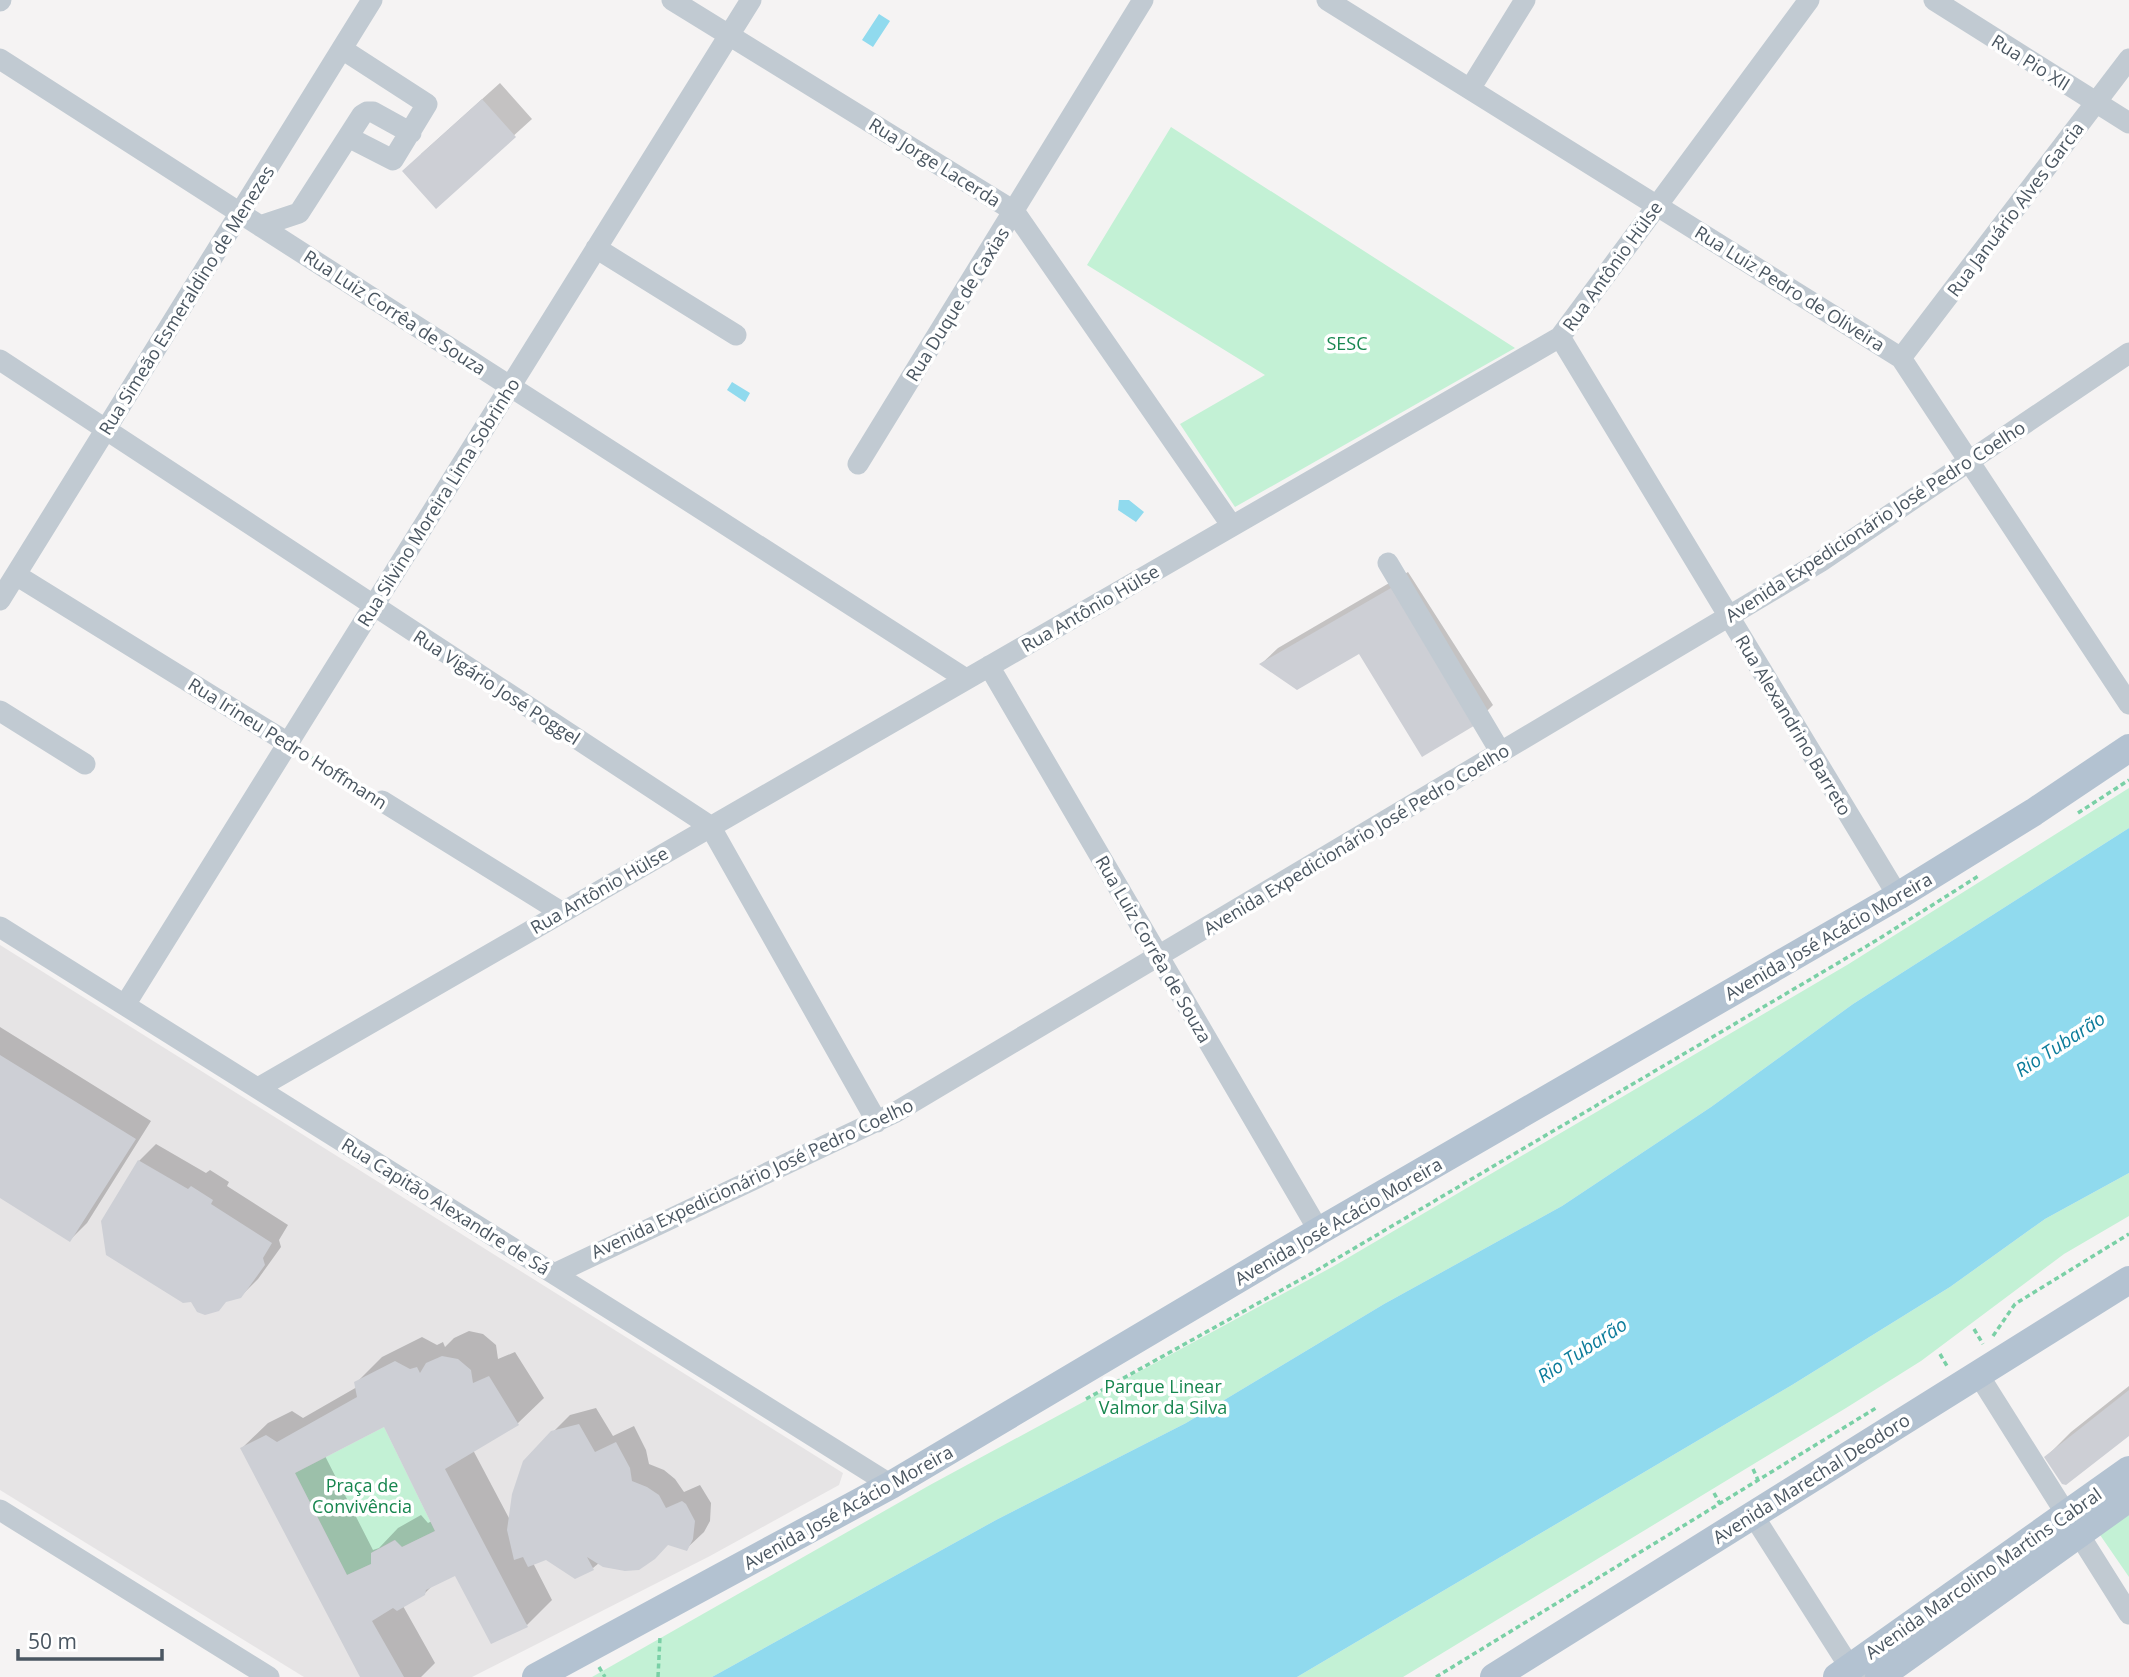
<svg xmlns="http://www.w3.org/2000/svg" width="2129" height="1677" font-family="'Open Sans',sans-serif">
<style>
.education{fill:#e6e4e5}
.green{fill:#c3f1d5}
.water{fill:#90daee}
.shadow{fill:#0003;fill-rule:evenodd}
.building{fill:#cdcfd5;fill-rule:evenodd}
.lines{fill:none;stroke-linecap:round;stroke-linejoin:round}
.path{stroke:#7ad0a6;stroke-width:3.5;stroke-dasharray:5 3.5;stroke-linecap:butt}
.minor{stroke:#c1cad2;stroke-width:21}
.major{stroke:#b3c2d1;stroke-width:28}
.labels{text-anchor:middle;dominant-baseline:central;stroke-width:7;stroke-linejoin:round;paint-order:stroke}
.street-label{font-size:18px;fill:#4a5661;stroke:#fff}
.park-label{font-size:18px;fill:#17864f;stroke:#fff}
.water-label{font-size:19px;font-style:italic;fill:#0c7c9b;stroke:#fff}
</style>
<rect width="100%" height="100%" fill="#f5f3f3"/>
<path class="education" d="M0,945L843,1473L839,1485L710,1556L472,1677H304L0,1490Z"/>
<path class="green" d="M1171,127L1515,348L1235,507L1180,424L1265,375L1087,265Z
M2129,788V828L1853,1004L1711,1107L1562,1206L1384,1304L1186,1423L996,1520L712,1677H592L930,1485L1334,1266L1847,965Z
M2129,1173V1216L2064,1254L1921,1361L1846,1408L1403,1677H1297L1792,1385L1950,1287L2045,1219Z
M384,1427L435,1531L402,1547L394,1540L371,1553V1564L347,1575L295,1473Z
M2129,1510V1577L2098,1532Z"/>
<path class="water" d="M879,14L890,21L873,47L862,40Z
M732,382L750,393L745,402L727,390Z
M1119,500H1129L1144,512L1136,522L1118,510Z
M2129,828V1173L2045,1219L1950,1287L1792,1385L1297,1677H712L996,1520L1186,1423L1384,1304L1562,1206L1711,1107L1853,1004Z"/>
<path class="shadow" d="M500,83L532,119L436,206L421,154Z
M1408,572L1493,705L1476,722L1360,652L1261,664L1278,648Z
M0,1027L151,1121L87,1223L70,1240L0,1196Z
M156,1144L206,1173L210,1170L229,1182L227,1186L288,1225L279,1240L281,1247L258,1279L240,1297L227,1300L139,1161Z
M469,1331L483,1334L496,1345L498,1359L515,1352L544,1398L518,1423L473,1450L510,1520L553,1432L570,1415L596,1408L613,1436L634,1426L646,1450L649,1464L664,1470L675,1479L684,1492L700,1485L711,1503L710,1521L704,1532L686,1549L669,1543L599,1563L593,1568L546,1558L533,1563L552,1600L527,1625L455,1574L434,1584L424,1594L403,1606L435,1663L421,1677H362L242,1448L268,1423L292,1411L303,1418L357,1387L356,1383L382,1357L422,1337L437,1345L443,1342L445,1347L454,1338ZM384,1425L432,1521L428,1523L421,1515L398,1528L379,1548L373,1550L325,1456Z
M2129,1386V1433L2046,1457L2071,1432Z"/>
<path class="building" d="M482,99L516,137L436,209L402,171Z
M1391,588L1477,724L1422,757L1359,654L1297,690L1259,664Z
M0,1055L136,1139L70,1242L0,1198Z
M138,1160L188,1189L191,1186L213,1200L211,1204L272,1243L263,1258L265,1265L241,1298L226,1302L219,1311L205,1315L197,1312L191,1302L183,1303L106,1255L101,1221Z
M442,1356L458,1359L471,1370L473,1383L489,1376L519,1425L445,1469L528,1627L491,1644L455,1576L426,1590L425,1595L397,1611L393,1608L372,1621L404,1677H360L240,1448L266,1435L277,1442L357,1397L354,1382L395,1361L410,1369L417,1367L420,1373L426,1363ZM384,1427L435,1531L402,1547L395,1540L371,1553V1564L347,1575L295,1473Z
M2129,1390V1436L2066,1485L2062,1484L2044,1457Z
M579,1424L595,1452L616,1442L630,1468L632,1481L647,1487L659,1495L666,1508L682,1501L686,1504L695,1521L693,1539L687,1551L668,1545L655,1559L639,1570L625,1571L603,1567L587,1557L594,1570L575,1579L546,1560L528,1567L523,1557L514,1560L507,1530L512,1494L523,1461L551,1431Z"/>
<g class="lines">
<path class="path" d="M305,753L366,792
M2078,813L2129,780
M1974,1329L1983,1344
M1993,1336L2015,1304L2129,1234
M1940,1354L1947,1366
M1086,1399L1314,1272L1877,940L1980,875
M1753,1469L1758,1480
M1714,1493L1720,1504
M599,1667L605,1677
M658,1677L660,1637
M1436,1677L1876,1408"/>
<path class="minor" d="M672,0L1014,211L1232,526
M1327,0L1901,358L2129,704
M1934,0L2129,123
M0,1L1,0
M342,49L427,104L393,160L348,137
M0,59L966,679
M1470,89L1525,0
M260,226L299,213L362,115L367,112H373L411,133
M596,248L736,335
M1560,337L1898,896
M1901,358L2129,59
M0,360L710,826L877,1122
M858,464L1143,0
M1388,563L1501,753
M16,575L288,743
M0,600L372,0
M989,666L1319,1231
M0,711L85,764
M382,801L561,912
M0,927L891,1485
M125,1005L751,0
M258,1088L1560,337L1809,0
M554,1274L896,1112L1820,562L2129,353
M1978,1374L2129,1614
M0,1510L269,1677
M1753,1515L1856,1677"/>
<path class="major" d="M536,1677L891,1485L1319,1231L1898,896L2034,812L2129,748
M1494,1677L2129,1280
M1837,1677L2129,1470
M1879,1677L2129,1498"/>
</g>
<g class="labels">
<g class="street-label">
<text transform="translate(2031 62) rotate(32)">Rua Pio XII</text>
<text transform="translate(935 162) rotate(32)">Rua Jorge Lacerda</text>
<text transform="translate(2015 209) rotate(-53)">Rua Januário Alves Garcia</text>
<text transform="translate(1612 266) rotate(-54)">Rua Antônio Hülse</text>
<text transform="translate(1790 288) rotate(32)">Rua Luiz Pedro de Oliveira</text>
<text transform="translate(186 300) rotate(-58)">Rua Simeão Esmeraldino de Menezes</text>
<text transform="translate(957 304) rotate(-58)">Rua Duque de Caxias</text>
<text transform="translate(395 312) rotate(33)">Rua Luiz Corrêa de Souza</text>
<text transform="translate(438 502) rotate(-58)">Rua Silvino Moreira Lima Sobrinho</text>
<text transform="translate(1875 521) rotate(-33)">Avenida Expedicionário José Pedro Coelho</text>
<text transform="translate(1090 608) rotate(-30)">Rua Antônio Hülse</text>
<text transform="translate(497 687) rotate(33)">Rua Vigário José Poggel</text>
<text transform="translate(1794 725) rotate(59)">Rua Alexandrino Barreto</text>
<text transform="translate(288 743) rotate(32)">Rua Irineu Pedro Hoffmann</text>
<text transform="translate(1356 839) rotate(-31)">Avenida Expedicionário José Pedro Coelho</text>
<text transform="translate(599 890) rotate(-30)">Rua Antônio Hülse</text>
<text transform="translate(1828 936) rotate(-30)">Avenida José Acácio Moreira</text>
<text transform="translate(1154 949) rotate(60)">Rua Luiz Corrêa de Souza</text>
<text transform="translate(752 1178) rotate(-25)">Avenida Expedicionário José Pedro Coelho</text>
<text transform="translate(446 1206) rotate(32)">Rua Capitão Alexandre de Sá</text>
<text transform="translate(1338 1221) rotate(-30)">Avenida José Acácio Moreira</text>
<text transform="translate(1811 1478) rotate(-32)">Avenida Marechal Deodoro</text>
<text transform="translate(848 1507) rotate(-29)">Avenida José Acácio Moreira</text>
<text transform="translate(1983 1573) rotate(-35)">Avenida Marcolino Martins Cabral</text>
</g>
<g class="park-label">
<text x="1347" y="343">SESC</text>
<text x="1163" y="1386">Parque Linear<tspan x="1163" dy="21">Valmor da Silva</tspan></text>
<text x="362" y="1485">Praça de<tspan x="362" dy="21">Convivência</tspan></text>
</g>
<g class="water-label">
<text transform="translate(2060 1044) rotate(-33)">Rio Tubarão</text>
<text transform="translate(1582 1350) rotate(-33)">Rio Tubarão</text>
</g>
</g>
<path d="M18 1649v10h144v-10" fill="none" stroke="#4a5661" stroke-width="3.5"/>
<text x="28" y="1649" font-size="21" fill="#4a5661" stroke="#ffffff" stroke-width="5" paint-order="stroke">50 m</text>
</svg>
